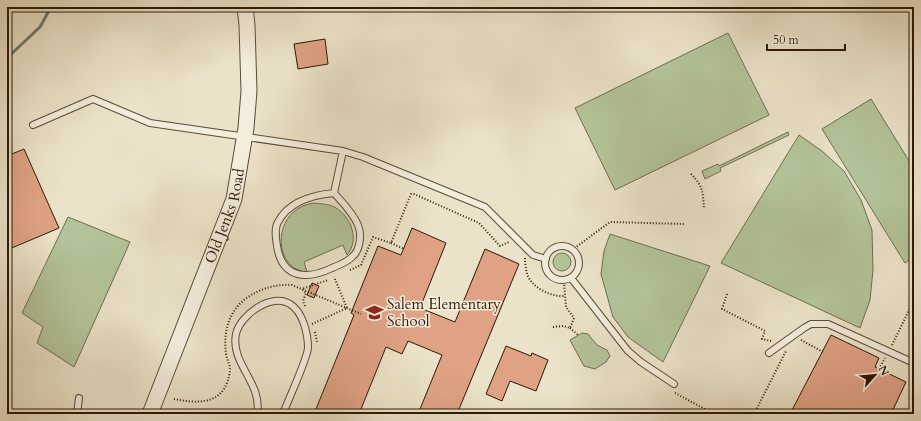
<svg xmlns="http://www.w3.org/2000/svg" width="921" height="421" font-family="Cardo,serif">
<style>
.green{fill:#b3c49a;stroke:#706e50}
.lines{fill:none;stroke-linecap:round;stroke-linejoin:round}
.stream{stroke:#6e7c70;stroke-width:3}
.building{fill:#dfa285;stroke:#2e1805}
.service-casing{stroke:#5d4b36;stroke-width:8}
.tertiary-casing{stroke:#5d4b36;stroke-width:17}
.path{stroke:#2e1805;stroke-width:2;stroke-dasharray:1 2;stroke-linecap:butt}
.service{stroke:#f2eddc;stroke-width:6}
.tertiary{stroke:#f2eddc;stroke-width:15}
.labels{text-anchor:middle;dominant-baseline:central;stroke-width:3;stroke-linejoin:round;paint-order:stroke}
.street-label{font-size:15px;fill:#2e1805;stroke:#f2eddc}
.poi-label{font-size:15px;fill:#2e1805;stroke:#f2eddc;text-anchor:start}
</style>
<rect width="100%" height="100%" fill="#ebe3c9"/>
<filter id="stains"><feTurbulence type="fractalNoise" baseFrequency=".005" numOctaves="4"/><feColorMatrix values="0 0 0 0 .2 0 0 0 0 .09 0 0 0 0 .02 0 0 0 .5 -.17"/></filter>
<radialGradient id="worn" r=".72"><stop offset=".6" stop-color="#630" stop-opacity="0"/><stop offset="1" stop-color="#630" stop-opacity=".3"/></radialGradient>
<path class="green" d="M728,33L769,115L615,190L575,108Z
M871,99L914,169V257L905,263L822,129Z
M788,132L789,135L720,168L721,171L705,179L702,171L718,164L719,166Z
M799,135L822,151L844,171L861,200L872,230L873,270L870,300L860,328L721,263Z
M314,203C321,204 330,204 336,208C351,217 360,240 347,255L343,245L304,262L307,272C271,269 272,208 314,203Z
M68,217L130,242L74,367L37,343L43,327L22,313Z
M610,234L710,266L663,362L628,337L613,317L601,274L604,251Z
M553 262a9 9 0 1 1 18 0a9 9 0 1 1-18 0Z
M582,333L588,334L597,345L607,350L610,356L606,362L595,369L584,366L570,340Z"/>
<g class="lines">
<path class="stream" d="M7,58L40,27L51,7"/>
</g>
<path class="building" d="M325,39L328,64L298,69L294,44Z
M24,149L59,228L7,250V156Z
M412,228L446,243L420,308L455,322L485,249L519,264L457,414H418L442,355L408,341L402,354L386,347L359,414H314L354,315L351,313L378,246L401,255Z
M312,283L319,286L314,298L307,295Z
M831,335L879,358L875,367L906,382L891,414H790Z
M506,346L531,356L532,353L548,360L536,391L510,381L502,401L486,394Z"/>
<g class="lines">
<defs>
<path id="service" d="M33,125L93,99L150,123L343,151L363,157L485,207L533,255L546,259
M334,193C343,203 353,213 358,225C362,234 360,250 353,256C348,262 339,265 332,268C307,280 282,279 277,246C276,239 274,229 278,222C289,201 312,195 334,193Z
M334,193L343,151
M545 263a17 17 0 1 1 34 0a17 17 0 1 1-34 0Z
M571,278L628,351L641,362L674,384
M769,353L804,328L811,324H828L914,363
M77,414L79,398
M257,414C263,383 230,364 236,334C240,315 272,292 290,304C303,312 308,334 308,348C307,360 288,400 283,414"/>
<g id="tertiary">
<path id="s1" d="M150,414L234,199L246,128L249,91L247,25L245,7"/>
</g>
</defs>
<use href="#service" class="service-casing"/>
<use href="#tertiary" class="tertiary-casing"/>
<path class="path" d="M691,174C703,186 703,192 704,209
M391,243L404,249
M572,250L610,222L685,224
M525,258C525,263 526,269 527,274C532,288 551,297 565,296
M350,270L361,265L373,237L391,243L411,194H414L479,223L500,246L509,242
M727,294L722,309L765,331L762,339L771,341
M305,306L303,301L306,293L302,289L328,280
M312,324L347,308L334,277
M553,327L563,326L570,328L574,318L566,307L564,283
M570,328L578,335
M315,332L317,342
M801,340L823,352
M892,345L914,300
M879,369L885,358
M675,393L714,414
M174,399C194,403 220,406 228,380C229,377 230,372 230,368C229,363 227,359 226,354C223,331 229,310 248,297C262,288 276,284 292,285L361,314
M754,414L786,351"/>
<use href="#service" class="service"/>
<use href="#tertiary" class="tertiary"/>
</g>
<defs>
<symbol id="school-bare" viewBox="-9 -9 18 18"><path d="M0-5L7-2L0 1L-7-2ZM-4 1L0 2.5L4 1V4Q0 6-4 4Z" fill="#8f2418" stroke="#f2eddc" stroke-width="2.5" paint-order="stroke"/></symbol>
</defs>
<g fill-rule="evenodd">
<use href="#school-bare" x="362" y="300" width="25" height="25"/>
</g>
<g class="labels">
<g class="street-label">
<text stroke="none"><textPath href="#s1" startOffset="212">Old Jenks Road</textPath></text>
</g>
<g class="poi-label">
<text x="387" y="304">Salem Elementary<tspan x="387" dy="17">School</tspan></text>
</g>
</g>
<rect width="921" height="421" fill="none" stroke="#ebe3c9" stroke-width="24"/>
<rect x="8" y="8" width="905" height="405" fill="none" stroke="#2e1805" stroke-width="2"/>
<rect x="12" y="12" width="897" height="397" fill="none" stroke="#2e1805"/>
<g transform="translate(875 375) rotate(63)" stroke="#f2eddc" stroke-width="3" paint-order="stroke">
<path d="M0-3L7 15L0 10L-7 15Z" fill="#2e1805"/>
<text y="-6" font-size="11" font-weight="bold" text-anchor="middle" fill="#2e1805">N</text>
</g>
<path d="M767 44v6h78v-6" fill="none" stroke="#2e1805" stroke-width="2"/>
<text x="773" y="44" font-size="12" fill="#2e1805" stroke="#f2eddc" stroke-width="3" paint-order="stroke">50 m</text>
<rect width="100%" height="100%" filter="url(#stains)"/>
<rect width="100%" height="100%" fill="url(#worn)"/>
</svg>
